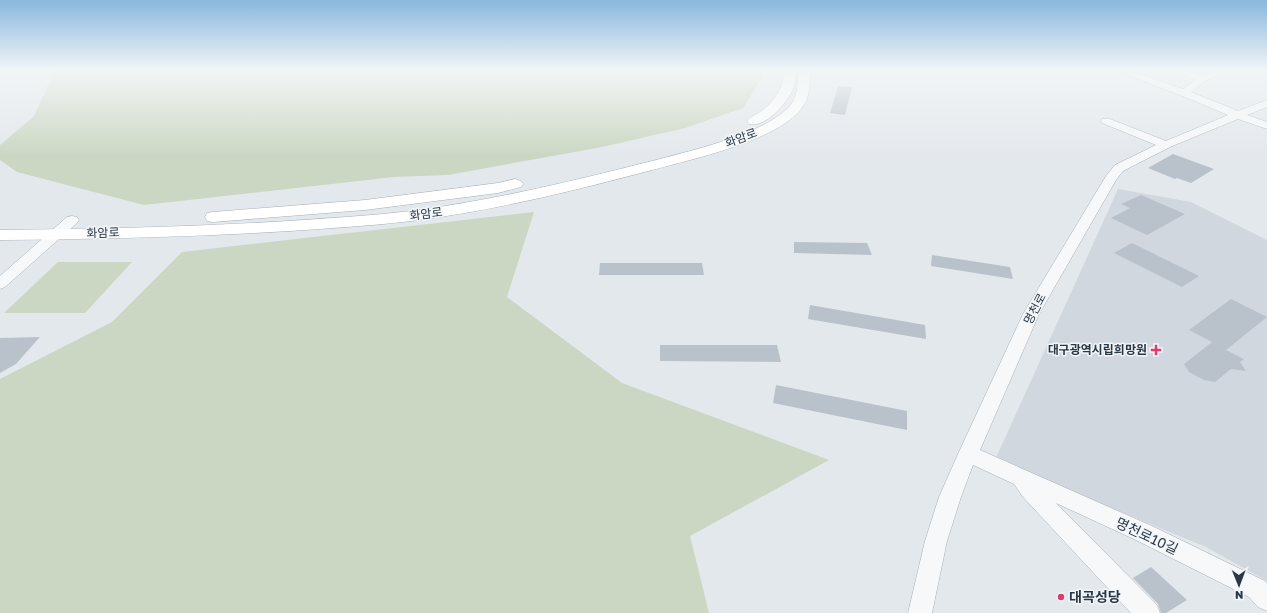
<svg xmlns="http://www.w3.org/2000/svg" width="1267" height="613" font-family="'Golos Text','Noto Sans KR',sans-serif">
	<rect width="100%" height="100%" fill="#e3e8ec"/>
	<path fill="#d0d7de" d="M 1118,189 L 1191,202 L 1267,240 L 1267,581 L 1206,547 L 995,460 Z"/>
	<path fill="#cbd7c3" d="M 55,70 L 761,70 L 763,76 L 743,108 L 685,128 L 602,147 L 448,175 L 394,177 L 144,205 L 17,172 L 0,160 L 0,145 L 34,116 Z
		M 534,212 L 507,297 L 622,383 L 829,460 L 690,536 L 709,613 L 0,613 L 0,379 L 112,322 L 182,252 Z
		M 58,262 L 132,262 L 85,313 L 4,313 Z"/>
	<path fill="#b9c2cb" d="M 838,86 L 852,87 L 845,115 L 830,113 Z
		M 1173,154 L 1214,169 L 1191,183 L 1177,178 L 1175,179 L 1148,168 Z
		M 1141,195 L 1185,214 L 1147,235 L 1111,218 L 1130,208 L 1121,204 Z
		M 794,242 L 867,243 L 872,255 L 794,253 Z
		M 1132,243 L 1199,276 L 1182,287 L 1114,253 Z
		M 932,255 L 1010,267 L 1013,279 L 931,266 Z
		M 600,263 L 702,263 L 704,275 L 599,275 Z
		M 1231,299 L 1267,317 L 1226,350 L 1244,359 L 1240,362 L 1246,371 L 1231,369 L 1215,382 L 1204,380 L 1189,372 L 1184,364 L 1212,342 L 1189,330 Z
		M 810,305 L 925,325 L 926,339 L 808,319 Z
		M 40,337 L 16,364 L 0,373 L 0,338 Z
		M 660,345 L 777,345 L 781,362 L 660,361 Z
		M 776,385 L 907,411 L 907,430 L 773,403 Z
		M 1151,567 L 1187,600 L 1166,613 L 1161,613 L 1158,604 L 1133,578 Z"/>
	<g fill="none" stroke-linecap="round" stroke-linejoin="round">
		<g stroke="#a7b0b7" stroke-width="1">
			<path id="minor" d="M 985,70 L 1001,70 L 987,76 L 981,76 L 979,74 Z
				M 1114,70 L 1129,70 L 1183,89 L 1195,80 L 1173,70 L 1187,70 L 1202,76 L 1215,70 L 1229,70 L 1205,81 L 1191,92 L 1238,111 L 1267,100 L 1267,107 L 1247,115 L 1267,122 L 1267,129 L 1238,119 L 1170,147 L 1123,171 L 1116,180 L 1039,314 L 980,450 L 1154,527 L 1265,581 L 1267,583 L 1267,611 L 1258,607 L 1249,597 L 1138,541 L 1056,503 L 1157,605 L 1160,613 L 1131,613 L 1023,497 L 1014,484 L 973,465 L 961,497 L 947,541 L 932,613 L 908,613 L 925,541 L 939,497 L 958,454 L 1023,314 L 1106,176 L 1115,165 L 1156,145 L 1102,123 L 1101,121 L 1102,119 L 1110,119 L 1166,141 L 1228,115 L 1180,95 Z
				M 72,216 L 77,217 L 79,220 L 77,223 L 5,287 L 0,289 L 0,276 L 67,217 Z"/>
		</g>
		<g stroke="#a1aeb9" stroke-width="1">
			<path id="major" d="M 784,70 L 796,70 C 796,77 795,83 793,89 C 787,103 766,128 749,124 L 747,121 C 750,117 755,115 760,112 C 775,101 783,89 784,70 Z
				M 798,70 L 810,70 C 810,84 810,97 802,108 C 777,141 692,159 652,170 C 573,191 492,211 411,221 C 371,226 330,228 290,231 C 193,237 97,239 0,240 L 0,230 C 96,229 192,227 288,221 C 329,218 370,216 411,211 C 495,200 578,180 660,159 C 693,150 772,132 792,103 C 798,94 798,81 798,70 Z
				M 515,179 L 521,181 L 523,184 L 521,187 L 498,193 L 365,210 L 213,222 L 207,221 L 205,217 L 207,213 L 213,212 L 365,200 L 498,183 Z"/>
		</g>
		<use href="#minor" fill="#f6f8fa" fill-rule="evenodd"/>
		<use href="#major" fill="#fff" fill-rule="evenodd"/>
	</g>
	<linearGradient id="sky" x2="0" y2="1"><stop stop-color="#89b7de"/><stop offset="0.45" stop-color="#f2f5f6"/><stop offset="1" stop-color="#f2f5f6" stop-opacity="0"/></linearGradient>
	<rect width="1267" height="156" fill="url(#sky)"/>
	<g fill="#dc3d6c" stroke="#f3f6f9" stroke-width="1.5">
		<path d="M1154 344h4v4h4v4h-4v4h-4v-4h-4v-4h4z"/>
		<circle cx="1061" cy="597" r="4"/>
	</g>
	<g text-anchor="middle" stroke-width="3" stroke-linejoin="round" paint-order="stroke">
		<g font-size="12" fill="#283846" stroke="#f3f6f9">
			<text transform="translate(741 138) rotate(-20)" y="4">화암로</text>
			<text transform="translate(426 214) rotate(-7)" y="4">화암로</text>
			<text transform="translate(103 233) rotate(-2)" y="4">화암로</text>
			<text transform="translate(1035 309) rotate(-62)" y="4">명천로</text>
		</g>
		<g font-size="12" font-weight="bold" fill="#283846" stroke="#f3f6f9" text-anchor="end">
			<text x="1147" y="354">대구광역시립희망원</text>
		</g>
		<g font-size="14" fill="#283846" stroke="#f3f6f9">
			<text transform="translate(1147 536) rotate(25)" y="5">명천로10길</text>
		</g>
		<g font-size="14" font-weight="bold" fill="#283846" stroke="#f3f6f9" text-anchor="start">
			<text x="1069" y="602">대곡성당</text>
		</g>
	</g>
	<g transform="translate(1239 585) rotate(179)" stroke="#f3f6f9" stroke-width="3" paint-order="stroke">
	<path d="M0-3L7 15L0 10L-7 15Z" fill="#283846"/>
	<text y="-6" font-size="11" font-weight="bold" text-anchor="middle" fill="#283846">N</text>
	</g>
</svg>
